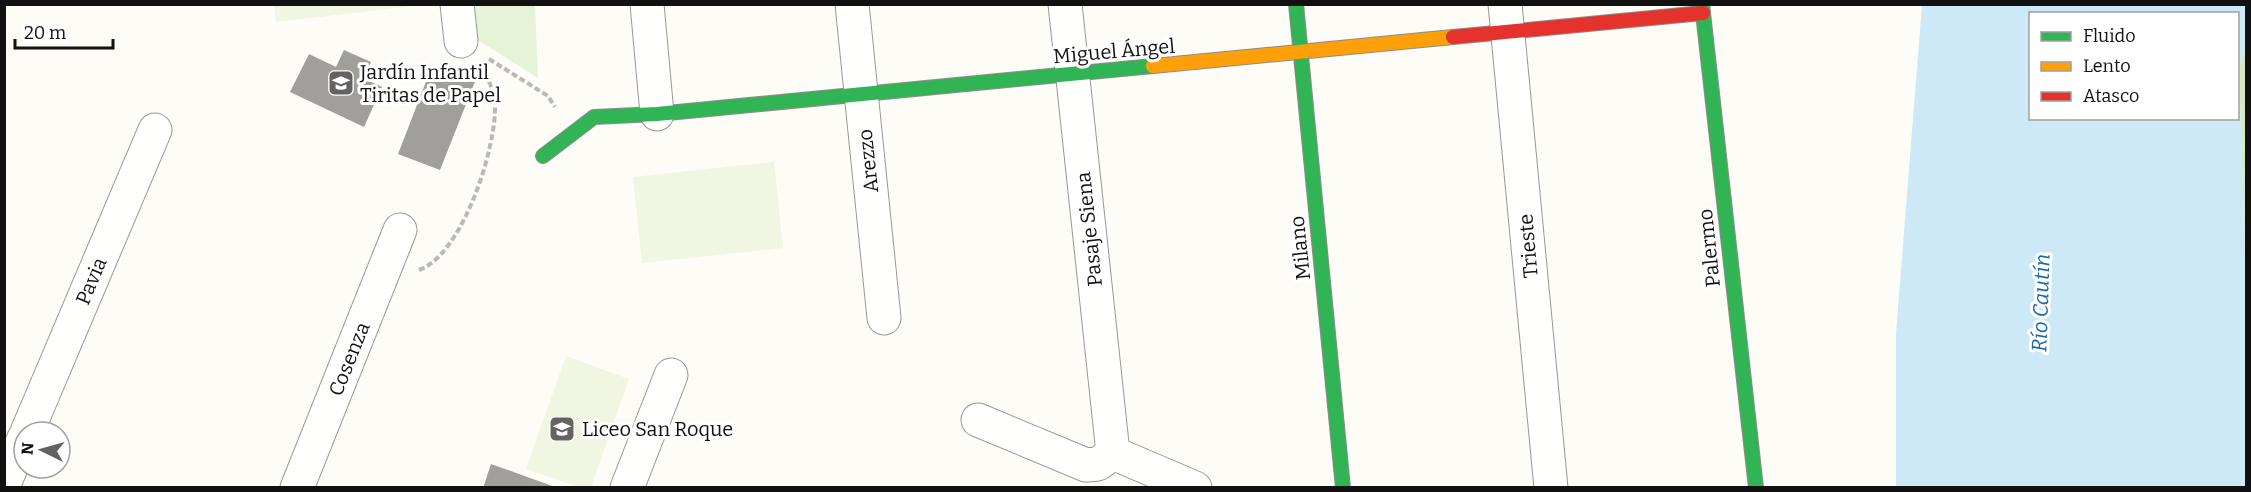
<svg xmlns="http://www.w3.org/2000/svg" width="2251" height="492" font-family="Bitter,serif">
	<rect width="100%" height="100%" fill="#fdfcf7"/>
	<path fill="#e7f3d7" d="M 466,5 L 535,5 L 538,78 L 470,35 Z"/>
	<path fill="#d8eac5" d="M 2246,43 L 2246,290 L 2239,69 Z"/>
	<path fill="#f0f6e1" d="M 422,5 L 276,22 L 274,5 L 274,4 Z
		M 774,162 L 783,248 L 642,263 L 633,177 Z
		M 566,356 L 629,379 L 591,487 L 579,487 L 526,469 Z"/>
	<path fill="#cde8f7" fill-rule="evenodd" d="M 1922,5 L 2246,5 L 2246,43 L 2239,69 L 2246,290 L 2246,487 L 1896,487 L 1896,334 ZM 2030,14 L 2238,14 L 2238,118 L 2030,118 Z"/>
	<path fill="#a19f9c" d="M 344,50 L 371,62 L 363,78 L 382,87 L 364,127 L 290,92 L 309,54 L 336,67 Z
		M 457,66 L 478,74 L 440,170 L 398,154 L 429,74 L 450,82 Z
		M 491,464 L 555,487 L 555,488 L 483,488 Z"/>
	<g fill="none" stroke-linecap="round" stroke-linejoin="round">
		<g stroke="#979795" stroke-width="35">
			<path id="street" d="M 457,4 L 461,41
				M 647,4 L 657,114
				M 852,4 L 884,318
				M 1065,4 L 1113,453
				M 1505,4 L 1551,488
				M 978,420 L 1086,465 L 1098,464 L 1113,453 L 1195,488
				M 27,432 L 155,130
				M 4,484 L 24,438
				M 297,488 L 400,230
				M 627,488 L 671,375"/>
		</g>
		<g stroke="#8e8d8b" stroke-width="16">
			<path id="fast" d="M 1296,4 L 1343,488
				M 1702,4 L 1756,488
				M 543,156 L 594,117 L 657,114 L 1153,66"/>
		</g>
		<g stroke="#8e8d8b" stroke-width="16">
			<path id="slow" d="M 1153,66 L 1453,37"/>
		</g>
		<g stroke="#8e8d8b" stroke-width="16">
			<path id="jam" d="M 1453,37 L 1703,13"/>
		</g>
		<path stroke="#b9b9b8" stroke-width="4" stroke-dasharray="6 3" stroke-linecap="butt" d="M 489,59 L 548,96 L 555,107
			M 419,270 C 463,254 497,147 495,103 C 494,90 487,76 480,65"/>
		<use href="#street" stroke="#fffffe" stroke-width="33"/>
		<use href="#fast" stroke="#30b455" stroke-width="14"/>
		<use href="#slow" stroke="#ff9f0a" stroke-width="14"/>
		<use href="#jam" stroke="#e5322d" stroke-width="14"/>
	</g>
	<defs>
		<g id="school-square" transform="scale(1.35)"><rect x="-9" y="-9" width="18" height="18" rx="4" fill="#646362" stroke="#fff"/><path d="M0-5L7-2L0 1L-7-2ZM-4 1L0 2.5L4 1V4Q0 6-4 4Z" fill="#fff"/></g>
	</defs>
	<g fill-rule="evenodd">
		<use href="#school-square" x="341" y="83"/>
		<use href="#school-square" x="562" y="429"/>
	</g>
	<g text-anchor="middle" stroke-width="6" stroke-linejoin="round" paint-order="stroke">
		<g font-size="20" fill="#111" stroke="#fff">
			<text transform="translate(1114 51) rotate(-5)" y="7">Miguel Ángel</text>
			<text transform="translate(868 161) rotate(-96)" y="7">Arezzo</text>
			<text transform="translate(1089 229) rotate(-96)" y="7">Pasaje Siena</text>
			<text transform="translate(1528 246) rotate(-95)" y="7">Trieste</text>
			<text transform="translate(1300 248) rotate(-96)" y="7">Milano</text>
			<text transform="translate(1709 248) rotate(-96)" y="7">Palermo</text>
			<text transform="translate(91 281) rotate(-67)" y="7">Pavia</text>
			<text transform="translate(349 359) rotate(-68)" y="7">Cosenza</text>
		</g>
		<g font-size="20" fill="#111" stroke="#fff" text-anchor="start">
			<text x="360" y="79">Jardín Infantil<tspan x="360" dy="23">Tiritas de Papel</tspan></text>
			<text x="582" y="436">Liceo San Roque</text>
		</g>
		<g font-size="21" font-style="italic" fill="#1768a6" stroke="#fff">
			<text transform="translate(2041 303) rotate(-88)" y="7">Río Cautín</text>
		</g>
	</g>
	<rect width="2251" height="492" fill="none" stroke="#111111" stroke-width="12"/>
	<rect x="2029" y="12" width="210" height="108" fill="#ffffff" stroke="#a0a0a0" stroke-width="1.5"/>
	<rect x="2041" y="32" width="30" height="9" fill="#30b455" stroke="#a0a0a0" stroke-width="1.5"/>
	<text x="2083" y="42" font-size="18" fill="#111111">Fluido</text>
	<rect x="2041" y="62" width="30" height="9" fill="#ff9f0a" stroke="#a0a0a0" stroke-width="1.5"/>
	<text x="2083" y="72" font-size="18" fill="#111111">Lento</text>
	<rect x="2041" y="92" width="30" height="9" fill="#e5322d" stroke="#a0a0a0" stroke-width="1.5"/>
	<text x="2083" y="102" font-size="18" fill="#111111">Atasco</text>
	<g transform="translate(42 450) rotate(275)"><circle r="28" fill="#ffffff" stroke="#a0a0a0" stroke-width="1.5"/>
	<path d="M0-4.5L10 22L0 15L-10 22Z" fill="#646362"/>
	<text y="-9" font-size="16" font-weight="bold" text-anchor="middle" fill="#111111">N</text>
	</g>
	<path d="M15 39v9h98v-9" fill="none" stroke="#111111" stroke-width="3"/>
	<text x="24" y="39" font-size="18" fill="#111111" stroke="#ffffff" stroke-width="4.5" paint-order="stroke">20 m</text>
</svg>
